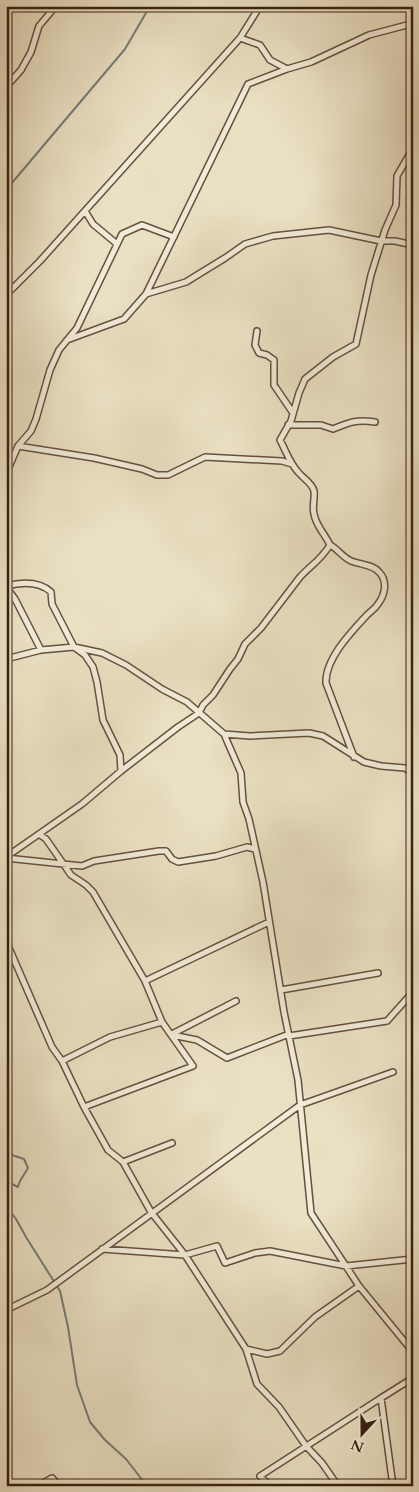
<svg xmlns="http://www.w3.org/2000/svg" width="419" height="1492" font-family="Cardo,serif">
	<rect width="100%" height="100%" fill="#eae0c3"/>
	<filter id="stains"><feTurbulence type="fractalNoise" baseFrequency=".004" numOctaves="4"/><feColorMatrix values="0 0 0 0 .2 0 0 0 0 .09 0 0 0 0 .02 0 0 0 .5 -.17"/></filter>
	<radialGradient id="worn" r=".72"><stop offset=".6" stop-color="#630" stop-opacity="0"/><stop offset="1" stop-color="#630" stop-opacity=".3"/></radialGradient>
	<g fill="none" stroke-linecap="round" stroke-linejoin="round">
		<path stroke="#757d79" stroke-width="2" d="M 6,190 L 125,49 L 150,6
			M 6,1150 L 9,1154 L 24,1159 L 28,1168 L 20,1181 L 18,1187 L 6,1181
			M 6,1206 L 16,1219 L 26,1237 L 60,1291 L 68,1327 L 77,1385 L 90,1422 L 105,1440 L 126,1459 L 147,1486"/>
		<g stroke="#65513e" stroke-width="8">
			<path id="street" d="M 240,38 L 260,45 L 270,60 L 287,69 L 311,62 L 369,35 L 407,25 L 413,26
				M 6,87 L 21,70 L 31,52 L 39,26 L 56,6
				M 85,211 L 93,224 L 117,244
				M 146,294 L 186,282 L 225,258 L 245,244 L 273,236 L 329,230 L 381,241 L 395,241 L 413,245
				M 6,295 L 40,261 L 240,38 L 260,6
				M 257,331 L 255,345 L 259,353 L 267,355 L 274,360 L 274,385 L 293,413
				M 67,340 L 124,319 L 146,294 L 248,84 L 287,69
				M 288,425 L 321,425 L 333,429 C 350,422 357,419 375,422
				M 18,446 L 94,458 L 142,469 L 157,475 L 168,475 L 205,457 L 282,461 L 292,464
				M 6,474 L 18,446 L 31,431 L 36,419 L 50,370 L 59,350 L 77,328 L 122,234 L 142,225 L 174,237
				M 330,545 C 338,549 342,557 351,561 C 361,565 372,564 379,572 C 388,581 385,595 378,604 C 375,609 371,611 367,615 C 351,632 325,659 326,683 L 354,757
				M 6,586 C 22,582 39,581 51,592 L 52,604 L 74,647 L 85,655 L 93,667 L 97,682 L 103,720 L 120,755 L 121,771
				M 6,587 L 15,599 L 41,650
				M 6,659 L 41,650 L 74,647 L 102,653 L 126,665 L 162,689 L 187,702 L 224,734 L 241,773 L 243,802 L 249,819 L 263,882 L 284,1012 L 298,1080 L 311,1213 L 359,1286 L 413,1352
				M 224,734 L 250,736 L 309,733 L 323,736 L 364,762 L 381,766 L 405,768 L 413,773
				M 40,835 L 46,839 L 71,875 L 86,885 L 93,892 L 145,981 L 162,1022 L 193,1066 L 84,1107
				M 6,857 L 82,804 L 121,771 L 178,727 L 199,713 L 203,705 L 213,695 L 230,669 L 238,659 L 245,644 L 261,628 L 300,577 C 312,564 320,561 330,545 C 325,534 316,526 314,514 C 312,507 315,498 314,491 C 312,483 304,479 299,473 C 290,464 286,451 280,440 L 291,421 L 299,393 L 305,379 L 333,357 L 356,344 L 371,275 L 385,230 L 396,205 L 397,176 L 413,148
				M 6,858 L 82,866 L 94,861 L 159,851 L 166,851 L 172,859 L 178,862 L 216,856 L 247,847 L 255,849
				M 6,941 L 52,1047 L 62,1061 L 84,1107 L 108,1150 L 123,1162 L 151,1212 L 185,1255 L 246,1349 L 257,1384 L 279,1407 L 306,1446 L 322,1463 L 338,1486
				M 145,981 L 269,922
				M 281,990 L 378,973
				M 172,1034 L 236,1001
				M 172,1035 L 197,1040 L 227,1058 L 289,1034
				M 289,1036 L 387,1021 L 413,992
				M 62,1061 L 110,1037 L 162,1022
				M 123,1162 L 172,1143
				M 102,1249 L 185,1255 L 217,1246 L 225,1263 L 255,1253 L 270,1251 L 346,1266 L 413,1259
				M 6,1310 L 47,1290 L 300,1105 L 393,1072
				M 246,1349 L 267,1354 L 280,1351 L 315,1317 L 359,1286
				M 6,1483 L 30,1486
				M 38,1486 L 52,1478 L 59,1486
				M 270,1486 L 260,1476 L 381,1398
				M 393,1486 L 381,1398 L 413,1378"/>
		</g>
		<use href="#street" stroke="#f1ebd8" stroke-width="5"/>
	</g>
	<rect width="419" height="1492" fill="none" stroke="#eae0c3" stroke-width="25"/>
	<rect x="8" y="8" width="404" height="1477" fill="none" stroke="#392112" stroke-width="2.5"/>
	<rect x="12" y="12" width="394" height="1467" fill="none" stroke="#392112"/>
	<g transform="translate(362 1434) rotate(201)" stroke="#f1ebd8" stroke-width="4" paint-order="stroke">
	<path d="M0-4L9 19L0 12L-9 19Z" fill="#392112"/>
	<text y="-8" font-size="14" font-weight="bold" text-anchor="middle" fill="#392112">N</text>
	</g>
	<rect width="100%" height="100%" filter="url(#stains)"/>
	<rect width="100%" height="100%" fill="url(#worn)"/>
</svg>
